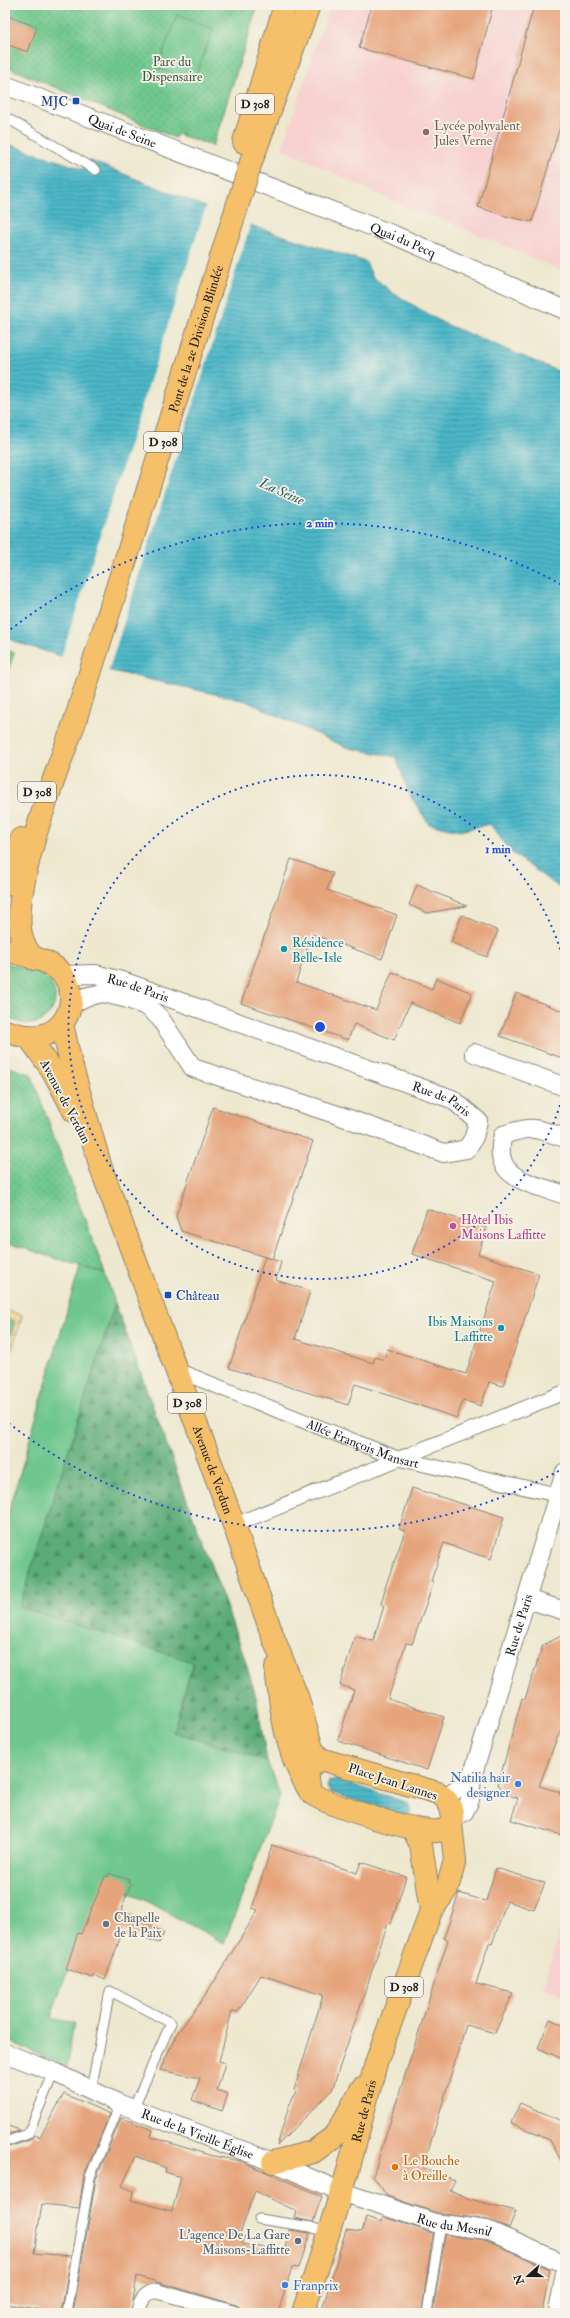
<svg xmlns="http://www.w3.org/2000/svg" width="570" height="2318" font-family="'IM FELL Double Pica',serif">
	<defs>
		<pattern id="grass-dots" width="8" height="8" patternUnits="userSpaceOnUse"><rect width="8" height="8" fill="#70c78d"/><path d="M2 2h.1M6 6h.1" fill="none" stroke="#60aa79" stroke-width="1.8" stroke-linecap="round"/></pattern>
		<pattern id="forest-firs" width="22" height="20" patternUnits="userSpaceOnUse"><rect width="22" height="20" fill="#5cac78"/><path d="M5 1l3.5 6h-7zM16 11l3.5 6h-7z" fill="#4b8b62"/></pattern>
		<pattern id="sand-dots" width="8" height="8" patternUnits="userSpaceOnUse"><rect width="8" height="8" fill="#eeda9e"/><path d="M2 2h.1M6 6h.1" fill="none" stroke="#ccba88" stroke-width="1.8" stroke-linecap="round"/></pattern>
		<pattern id="water-rules" width="6" height="5" patternUnits="userSpaceOnUse"><rect width="6" height="5" fill="#4db8c9"/><path d="M0 2.5h6" fill="none" stroke="#3f95a2"/></pattern>
	</defs>
	<rect width="100%" height="100%" fill="#f7f3e8"/>
	<filter id="ink" filterUnits="userSpaceOnUse"><feTurbulence type="fractalNoise" baseFrequency=".025" numOctaves="2"/><feDisplacementMap in="SourceGraphic" scale="8" xChannelSelector="R" yChannelSelector="G"/><feConvolveMatrix kernelMatrix="1 2 1 2 8 2 1 2 1" color-interpolation-filters="sRGB"/></filter>
	<filter id="wash" filterUnits="userSpaceOnUse"><feTurbulence type="fractalNoise" baseFrequency=".012" numOctaves="4" result="noise"/><feDisplacementMap in="SourceGraphic" scale="16" xChannelSelector="R" yChannelSelector="G"/><feGaussianBlur stdDeviation="0.9" result="paint"/><feColorMatrix in="noise" values="0 0 0 0 0 0 0 0 0 0 0 0 0 0 0 0 0 1.4 0 .05"/><feComposite in="paint" operator="in"/></filter>
	<g filter="url(#wash)">
		<rect width="100%" height="100%" fill="#eee8cf"/>
		<path fill="#f7d0cf" d="M 330,5 L 565,5 L 565,272 L 451,223 L 413,210 L 282,149 Z
			M 565,1911 L 565,1996 L 543,1987 Z"/>
		<path fill="url(#grass-dots)" stroke="#467254" d="M 5,5 L 258,5 L 213,146 L 177,134 L 175,138 L 5,66 Z
			M 5,963 C 18,967 38,969 48,979 C 63,995 53,1021 32,1024 C 23,1025 13,1020 5,1017 Z
			M 5,1066 L 31,1074 L 105,1274 L 5,1242 Z
			M 5,1318 L 15,1321 L 5,1355 Z"/>
		<path fill="url(#forest-firs)" stroke="#3c644a" d="M 115,1303 L 243,1653 L 256,1697 L 267,1761 L 173,1732 L 193,1663 L 19,1607 Z"/>
		<path fill="url(#sand-dots)" stroke="#857b5d" d="M 5,1310 L 22,1315 L 5,1373 L 5,1355 L 15,1321 L 5,1318 Z"/>
		<path fill="#70c78d" stroke="#467254" d="M 177,15 L 213,29 L 194,81 L 157,68 Z
			M 5,649 L 14,653 L 5,681 Z
			M 80,1266 L 105,1274 L 115,1303 L 19,1607 L 193,1662 L 173,1732 L 267,1761 L 280,1796 L 224,1943 L 142,1899 L 107,1885 C 85,1928 65,1971 51,2018 L 74,2023 L 66,2067 L 5,2039 L 5,1525 Z"/>
		<path fill="url(#water-rules)" stroke="#346a72" d="M 5,143 L 83,169 L 89,160 L 250,225 L 366,262 L 372,276 L 393,293 L 443,323 L 565,374 L 565,892 L 511,852 L 490,824 L 459,831 L 429,824 L 409,794 L 396,757 L 345,747 L 246,701 L 107,670 L 18,643 L 5,636 Z
			M 336,1779 L 408,1803 L 411,1812 L 404,1817 L 330,1792 L 327,1787 L 329,1781 Z"/>
		<path fill="#eee8cf" d="M 206,206 L 251,223 L 108,672 L 61,658 Z"/>
		<g id="blocks">
			<path fill="#e6a47d" fill-rule="evenodd" d="M 372,5 L 493,5 L 474,79 L 359,48 Z
				M 534,5 L 565,5 L 565,109 L 532,222 L 505,216 L 478,207 Z
				M 5,15 L 37,27 L 28,52 L 5,44 Z
				M 291,859 L 333,873 L 327,890 L 397,915 L 382,959 L 312,934 L 296,982 L 376,1010 L 392,972 L 432,989 L 436,978 L 472,993 L 460,1023 L 410,1003 L 394,1040 L 354,1024 L 348,1040 L 241,1003 Z
				M 417,885 L 467,906 L 427,913 L 409,905 Z
				M 462,915 L 498,931 L 487,957 L 451,942 Z
				M 516,993 L 565,1012 L 565,1059 L 500,1036 Z
				M 213,1107 L 313,1141 L 272,1259 L 181,1231 L 176,1216 Z
				M 427,1209 L 487,1228 L 478,1254 L 539,1274 L 503,1386 L 489,1382 L 481,1406 L 463,1400 L 457,1418 L 355,1384 L 348,1405 L 229,1368 L 265,1257 L 281,1262 L 276,1280 L 310,1291 L 295,1339 L 373,1363 L 375,1357 L 384,1360 L 387,1349 L 466,1374 L 496,1281 L 412,1254 Z
				M 412,1488 L 504,1517 L 491,1559 L 444,1543 L 431,1581 L 434,1581 L 412,1644 L 406,1643 L 388,1699 L 444,1717 L 427,1770 L 338,1741 L 354,1690 L 340,1685 L 355,1636 L 373,1641 L 384,1606 L 381,1604 L 386,1585 L 405,1531 L 399,1529 Z
				M 565,1634 L 565,1734 L 560,1733 L 557,1738 L 539,1786 L 560,1792 L 559,1794 L 565,1796 L 565,1836 L 511,1820 L 518,1798 L 500,1792 L 501,1787 L 498,1785 L 522,1698 L 525,1699 L 543,1645 Z
				M 272,1845 L 357,1873 L 361,1862 L 406,1877 L 391,1924 L 388,1923 L 332,2090 L 277,2146 L 291,2099 L 296,2092 L 294,2090 L 323,1995 L 261,1975 L 238,2012 L 232,2011 L 219,2061 L 225,2063 L 217,2090 L 228,2094 L 222,2111 L 192,2100 L 200,2078 L 160,2070 L 176,2035 L 205,1996 L 258,1910 L 252,1908 Z
				M 496,1868 L 545,1883 L 534,1910 L 507,1901 L 492,1944 L 489,1943 L 476,1984 L 513,1993 L 495,2033 L 466,2025 L 423,2168 L 455,2180 L 450,2190 L 470,2199 L 516,2211 L 509,2228 L 488,2220 L 437,2213 L 387,2196 L 373,2176 L 448,1940 L 444,1938 L 459,1893 L 486,1901 Z
				M 109,1873 L 129,1880 L 128,1883 L 131,1884 L 121,1909 L 164,1933 L 159,1943 L 123,1930 L 105,1980 L 94,1975 L 93,1978 L 66,1969 L 78,1933 L 81,1934 L 105,1876 L 108,1877 Z
				M 550,2019 L 565,2026 L 565,2060 L 538,2048 Z
				M 64,2094 L 110,2114 L 84,2175 L 79,2208 L 42,2204 L 34,2253 L 71,2256 L 61,2313 L 37,2313 L 38,2309 L 5,2304 L 5,2148 L 30,2140 L 34,2135 L 40,2137 Z
				M 520,2103 L 565,2122 L 565,2168 L 550,2140 L 511,2123 Z
				M 121,2118 L 153,2130 L 151,2137 L 209,2155 L 240,2161 L 322,2196 L 313,2222 L 294,2218 L 296,2211 L 255,2191 L 240,2234 L 245,2237 L 242,2244 L 284,2251 L 290,2230 L 310,2233 L 299,2268 L 292,2267 L 278,2313 L 242,2313 L 242,2309 L 236,2305 L 137,2276 L 131,2313 L 73,2313 L 96,2179 ZM 136,2156 L 166,2168 L 165,2172 L 181,2177 L 172,2211 L 131,2200 L 134,2191 L 122,2186 Z
				M 5,2125 L 20,2130 L 5,2136 Z
				M 366,2217 L 382,2222 L 383,2217 L 433,2233 L 422,2309 L 419,2313 L 321,2313 L 346,2230 L 362,2232 Z
				M 445,2235 L 484,2240 L 550,2269 L 542,2313 L 451,2313 L 433,2311 Z"/>
		</g>
	</g>
	<g filter="url(#ink)">
		<use href="#blocks" fill-opacity="0" stroke="#858276" stroke-width="1"/>
		<g fill="none" stroke-linecap="round" stroke-linejoin="round">
			<g stroke="#858276" stroke-width="11">
				<path id="service" d="M 5,117 L 96,170
					M 91,2090 L 110,1991 L 171,2023 L 133,2109
					M 5,2142 L 28,2134 L 54,2072
					M 259,2219 L 311,2227 L 329,2234
					M 67,2313 L 90,2177 L 120,2104
					M 427,2313 L 441,2224"/>
			</g>
			<g stroke="#858276" stroke-width="16">
				<g id="pedestrian">
					<path id="s1" d="M 174,1369 L 396,1458 L 558,1495"/>
					<path d="M 234,1525 L 565,1392"/>
					<path d="M 139,2313 C 139,2301 145,2293 156,2291 L 234,2313"/>
				</g>
			</g>
			<g stroke="#858276" stroke-width="20">
				<g id="minor">
					<path id="s2" d="M 5,85 L 394,235 L 565,310"/>
					<path id="s3" d="M 63,975 L 95,974 L 125,982 L 452,1099 L 478,1121 L 474,1137 L 467,1149 L 444,1153 L 338,1115 L 193,1068 L 160,1018 L 148,1007 L 128,999 L 103,993 L 85,997 L 71,1005"/>
					<path d="M 474,1053 L 565,1087"/>
					<path d="M 565,1138 C 535,1128 534,1125 503,1135 C 490,1180 532,1183 565,1195"/>
					<path d="M 527,1599 L 565,1611"/>
					<path d="M 445,1798 L 472,1777"/>
					<path id="s4" d="M 453,1818 L 464,1812 L 470,1800 L 472,1777 L 565,1472"/>
					<path id="s5" d="M 5,2053 L 54,2072 L 120,2104 L 273,2162 L 342,2192 L 435,2223 L 487,2230 L 565,2264"/>
					<path d="M 558,2313 L 565,2272"/>
				</g>
			</g>
			<g stroke="#858276" stroke-width="24">
				<g id="primary">
					<path d="M 244,142 L 285,5"/>
					<path d="M 252,159 L 309,5"/>
					<path d="M 5,885 L 21,839"/>
					<path d="M 5,950 C 21,955 44,958 57,969 C 81,988 73,1026 44,1035 C 32,1039 17,1035 5,1031"/>
					<path d="M 34,959 C 30,954 25,948 23,942 C 6,897 57,771 74,724"/>
					<path id="s6" d="M 62,1024 L 71,1064 L 101,1168 L 234,1525 L 273,1637 L 298,1699 L 312,1749 L 320,1759"/>
					<path d="M 28,1036 L 53,1071 L 74,1111"/>
					<path d="M 276,1668 C 281,1709 286,1753 308,1788"/>
					<path d="M 320,1759 L 438,1793 C 446,1798 450,1803 452,1812 C 454,1822 448,1829 438,1831 C 421,1834 321,1804 310,1792 L 307,1773 L 312,1765 Z"/>
					<path d="M 413,1829 L 421,1845 L 431,1911"/>
					<path d="M 273,2162 L 313,2152 L 336,2135 L 362,2088"/>
					<path id="s7" d="M 303,2313 L 348,2171 L 376,2063 L 431,1911 L 447,1889 L 455,1860 L 451,1824"/>
				</g>
			</g>
			<use href="#service" stroke="#fff" stroke-width="9"/>
			<use href="#pedestrian" stroke="#fff" stroke-width="14"/>
			<use href="#minor" stroke="#fff" stroke-width="18"/>
			<use href="#primary" stroke="#f6c06b" stroke-width="22"/>
			<g stroke="#858276" stroke-width="24" stroke-linecap="butt">
				<g id="primary-bridge">
					<path id="s8" d="M 74,724 L 252,159"/>
				</g>
			</g>
			<use href="#primary-bridge" stroke="#f6c06b" stroke-width="22"/>
		</g>
	</g>
	<g fill="none" stroke="#1d4ed8" stroke-width="2" stroke-dasharray="2 4">
		<path d="M565 1088A252 252 0 1 1 565 966"/>
		<path d="M564 1468A504 504 0 0 1 6 1421M6 633A504 504 0 0 1 564 586"/>
	</g>
	<g fill="#1a4fb4" stroke="#f7f3e8" stroke-width="1.5">
		<rect x="72" y="97" width="8" height="8" rx="2"/>
		<rect x="164" y="1291" width="8" height="8" rx="2"/>
	</g>
	<circle fill="#8d6e63" stroke="#f7f3e8" stroke-width="1.5" cx="426" cy="132" r="4"/>
	<g fill="#0f9aa8" stroke="#f7f3e8" stroke-width="1.5">
		<circle cx="284" cy="949" r="4"/>
		<circle cx="501" cy="1328" r="4"/>
	</g>
	<circle fill="#d1479c" stroke="#f7f3e8" stroke-width="1.5" cx="453" cy="1226" r="4"/>
	<g fill="#3f7fe0" stroke="#f7f3e8" stroke-width="1.5">
		<circle cx="518" cy="1784" r="4"/>
		<circle cx="285" cy="2285" r="4"/>
	</g>
	<circle fill="#6b7280" stroke="#f7f3e8" stroke-width="1.5" cx="106" cy="1924" r="4"/>
	<circle fill="#e8710a" stroke="#f7f3e8" stroke-width="1.5" cx="395" cy="2167" r="4"/>
	<circle fill="#5c6f8a" stroke="#f7f3e8" stroke-width="1.5" cx="298" cy="2241" r="4"/>
	<g text-anchor="middle" stroke-width="3.5" stroke-linejoin="round" paint-order="stroke">
		<g fill="#f7f3e8" stroke="#5e5c59" stroke-width="1">
			<rect x="236" y="94" width="38" height="20" rx="3"/>
			<rect x="144" y="432" width="38" height="20" rx="3"/>
			<rect x="18" y="782" width="38" height="20" rx="3"/>
			<rect x="168" y="1393" width="38" height="20" rx="3"/>
			<rect x="385" y="1977" width="38" height="20" rx="3"/>
		</g>
		<g font-size="12" font-weight="bold" fill="#1c1c1c">
			<text x="255" y="108">D 308</text>
			<text x="163" y="446">D 308</text>
			<text x="37" y="796">D 308</text>
			<text x="187" y="1407">D 308</text>
			<text x="404" y="1991">D 308</text>
		</g>
		<g font-size="13" fill="#395844" stroke="#f7f3e8">
			<text x="172" y="66">Parc du<tspan x="172" dy="15">Dispensaire</tspan></text>
		</g>
		<g font-size="13" fill="#164399" stroke="#f7f3e8" text-anchor="end">
			<text x="68" y="106">MJC</text>
			<text x="176" y="1300" text-anchor="start">Château</text>
		</g>
		<g font-size="13" fill="#785e54" stroke="#f7f3e8" text-anchor="start">
			<text x="434" y="130">Lycée polyvalent<tspan x="434" dy="15">Jules Verne</tspan></text>
		</g>
		<g font-size="13" fill="#1c1c1c" stroke="#f7f3e8">
			<text dy="5" stroke="none"><textPath href="#s2" startOffset="126">Quai de Seine</textPath></text>
			<text dy="5" stroke="none"><textPath href="#s2" startOffset="427">Quai du Pecq</textPath></text>
			<text dy="5" stroke="none"><textPath href="#s8" startOffset="404">Pont de la 2e Division Blindée</textPath></text>
			<text dy="5" stroke="none"><textPath href="#s3" startOffset="77">Rue de Paris</textPath></text>
			<text dy="5" stroke="none"><textPath href="#s3" startOffset="401">Rue de Paris</textPath></text>
			<text transform="translate(66 1101) rotate(62)" y="5">Avenue de Verdun</text>
			<text dy="5" stroke="none"><textPath href="#s1" startOffset="203">Allée François Mansart</textPath></text>
			<text dy="5" stroke="none"><textPath href="#s6" startOffset="471">Avenue de Verdun</textPath></text>
			<text dy="5" stroke="none"><textPath href="#s4" startOffset="208">Rue de Paris</textPath></text>
			<text transform="translate(393 1781) rotate(18)" y="5">Place Jean Lannes</text>
			<text dy="5" stroke="none"><textPath href="#s7" startOffset="211">Rue de Paris</textPath></text>
			<text dy="5" stroke="none"><textPath href="#s5" startOffset="209">Rue de la Vieille Église</textPath></text>
			<text dy="5" stroke="none"><textPath href="#s5" startOffset="482">Rue du Mesnil</textPath></text>
		</g>
		<g font-size="13" fill="#0d838f" stroke="#f7f3e8" text-anchor="start">
			<text x="292" y="947">Résidence<tspan x="292" dy="15">Belle-Isle</tspan></text>
			<text x="493" y="1326" text-anchor="end">Ibis Maisons<tspan x="493" dy="15">Laffitte</tspan></text>
		</g>
		<g font-size="13" fill="#b23c85" stroke="#f7f3e8" text-anchor="start">
			<text x="461" y="1224">Hôtel Ibis<tspan x="461" dy="15">Maisons Laffitte</tspan></text>
		</g>
		<g font-size="13" fill="#366cbe" stroke="#f7f3e8" text-anchor="end">
			<text x="510" y="1782">Natilia hair<tspan x="510" dy="15">designer</tspan></text>
			<text x="293" y="2290" text-anchor="start">Franprix</text>
		</g>
		<g font-size="13" fill="#5b616d" stroke="#f7f3e8" text-anchor="start">
			<text x="114" y="1922">Chapelle<tspan x="114" dy="15">de la Paix</tspan></text>
		</g>
		<g font-size="13" fill="#c56008" stroke="#f7f3e8" text-anchor="start">
			<text x="403" y="2165">Le Bouche<tspan x="403" dy="15">à Oreille</tspan></text>
		</g>
		<g font-size="13" fill="#4e5e75" stroke="#f7f3e8" text-anchor="end">
			<text x="290" y="2239">L'agence De La Gare<tspan x="290" dy="15">Maisons-Laffitte</tspan></text>
		</g>
		<g font-size="14" font-style="italic" fill="#305a61" stroke="#f7f3e8">
			<text transform="translate(282 491) rotate(24)" y="5">La Seine</text>
		</g>
	</g>
	<circle cx="320" cy="1027" r="6" fill="#1d4ed8" stroke="#f7f3e8" stroke-width="2"/>
	<g font-size="12" text-anchor="middle" font-weight="bold" fill="#1d4ed8" stroke="#f7f3e8" stroke-width="3.5" stroke-linejoin="round" paint-order="stroke">
		<text x="320" y="527">2 min</text>
		<text x="498" y="853">1 min</text>
	</g>
	<rect width="570" height="2318" fill="none" stroke="#f7f3e8" stroke-width="20"/>
	<g transform="translate(528 2276) rotate(249)" stroke="#f7f3e8" stroke-width="3" paint-order="stroke">
	<path d="M0-3L7 15L0 10L-7 15Z" fill="#1c1c1c"/>
	<text y="-6" font-size="11" font-weight="bold" text-anchor="middle" fill="#1c1c1c">N</text>
	</g>
</svg>
